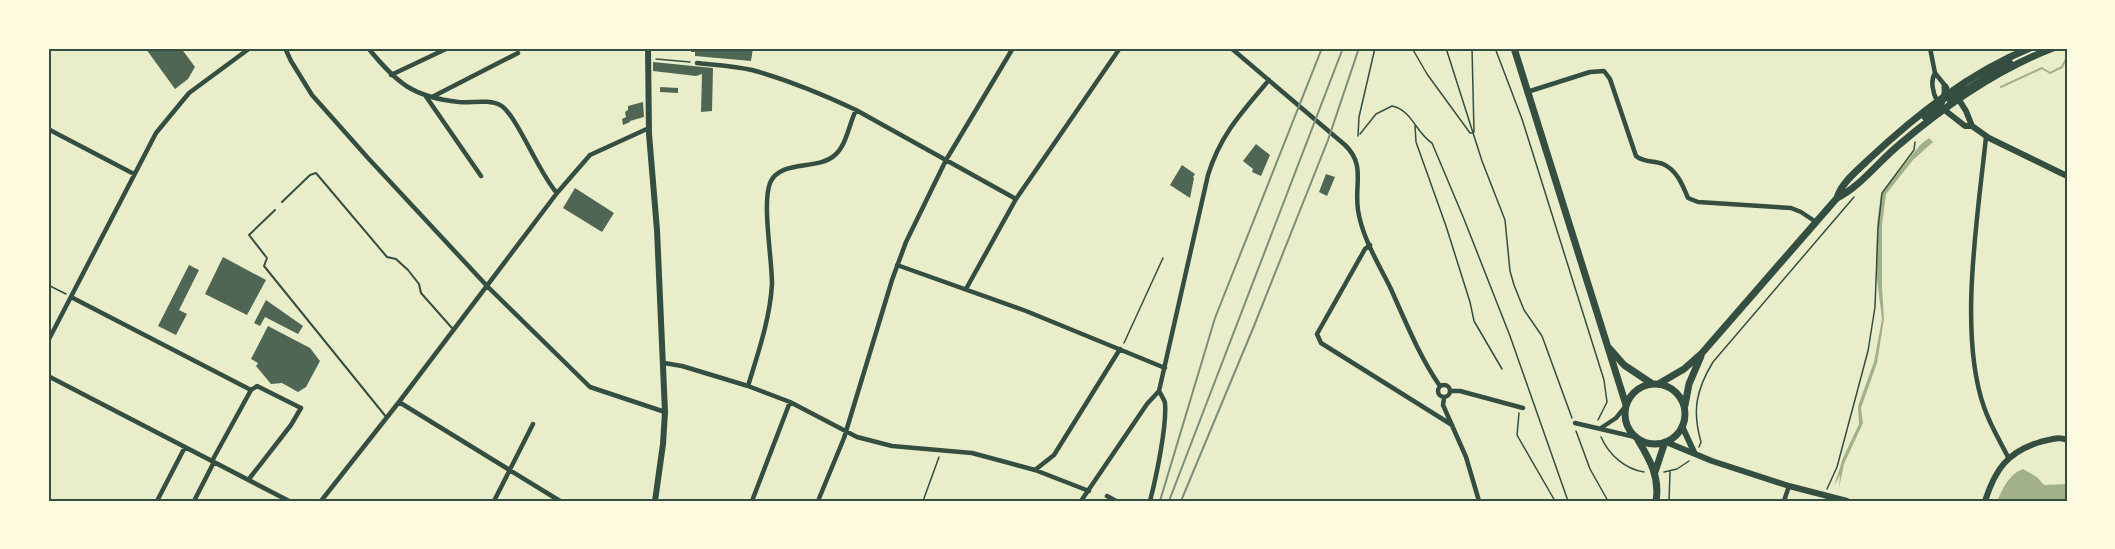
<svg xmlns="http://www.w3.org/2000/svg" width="2115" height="549" font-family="Lato,sans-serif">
	<rect width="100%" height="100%" fill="#e9edc9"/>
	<path fill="#a3b18a" d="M 1929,138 L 1933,142 L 1913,160 L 1886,194 L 1882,225 L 1882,287 L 1884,319 L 1877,363 L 1861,408 L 1863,423 L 1844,464 L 1839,488 L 1840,475 L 1834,486 L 1843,458 L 1859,424 L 1858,406 L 1874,362 L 1882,319 L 1876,272 L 1877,223 L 1881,194 L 1920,145 Z
		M 2023,469 L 2037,477 L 2044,485 L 2067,484 L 2067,501 L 1997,501 C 2003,488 2009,474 2023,469 Z"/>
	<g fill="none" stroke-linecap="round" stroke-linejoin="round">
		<path stroke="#a3b18a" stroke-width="2" d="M 2001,87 L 2042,68 L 2050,73 L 2062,67 L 2067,57"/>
	</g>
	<path fill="#4f6655" d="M 148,48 L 181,48 L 195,67 L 188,79 L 175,89 L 146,49 Z
		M 692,48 L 753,48 L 751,61 L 695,56 L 695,52 L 691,52 Z
		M 653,62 L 713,68 L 712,111 L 701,112 L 702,74 L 696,76 L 653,71 Z
		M 660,87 L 678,88 L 678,93 L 660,92 Z
		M 643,102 L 644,117 L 630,121 L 630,122 L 623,125 L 622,119 L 626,117 L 625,112 L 628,110 L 628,106 Z
		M 1256,144 L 1270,155 L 1261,176 L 1252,172 L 1253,169 L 1243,161 Z
		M 1182,165 L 1195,174 L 1193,177 L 1194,178 L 1190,198 L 1170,185 Z
		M 1326,174 L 1335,177 L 1327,196 L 1319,192 Z
		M 575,188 L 614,213 L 602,232 L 563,208 Z
		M 223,257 L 266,280 L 247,315 L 205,294 Z
		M 189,265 L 199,270 L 179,310 L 187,314 L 176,335 L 158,326 Z
		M 266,300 L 303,326 L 298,334 L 265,317 L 260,326 L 254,323 Z
		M 268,326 L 310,348 L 320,361 L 306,387 L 298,392 L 282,383 L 271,384 L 256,366 L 258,363 L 251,359 Z"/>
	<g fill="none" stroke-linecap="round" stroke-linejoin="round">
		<path stroke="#344e41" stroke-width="1.5" d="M 1412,48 L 1427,74 L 1470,133 L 1472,133
			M 1446,48 L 1482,161 L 1505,220 L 1510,271 L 1514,285 L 1524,310 L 1542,336 L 1572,418
			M 1472,48 L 1474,132
			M 1495,48 L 1522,119 L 1604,380 L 1607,402 L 1598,420
			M 656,59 L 690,62
			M 1415,126 L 1416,142 L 1446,226 L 1470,302 L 1474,321 L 1502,369
			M 1360,134 L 1376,114 L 1392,106 C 1412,110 1416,133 1432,143 L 1464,219 L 1510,336 L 1568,501
			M 1358,136 L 1359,117 L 1375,48
			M 48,285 L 66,294
			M 1124,343 L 1163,258
			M 1519,413 L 1517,435 L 1555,501
			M 1576,431 L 1590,469 L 1608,501
			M 1601,437 C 1609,455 1625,469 1644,472
			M 1699,447 L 1701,442 C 1692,411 1696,390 1713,362 L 1854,197
			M 1664,472 L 1677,469 L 1689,461
			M 1827,489 L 1837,467 L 1868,351 L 1875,307 L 1878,229 L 1882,193 L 1914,150 L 1915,142
			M 923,501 L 939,457
			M 1669,501 L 1670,472"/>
		<path stroke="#344e41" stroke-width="2" d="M 282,202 L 310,175 L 316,173 L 387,257 L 396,259 L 408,270 L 419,284 L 421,293 L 452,328
			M 275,210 L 249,235 L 267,258 L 264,266 L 387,418"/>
		<path stroke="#344e41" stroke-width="4.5" d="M 285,48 L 291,61 L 312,95 L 368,158 L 488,287 L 590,387 L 665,412
			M 368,48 C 397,83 412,97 459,102 C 472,103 489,99 500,105 C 516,113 539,174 557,193
			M 1231,48 L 1345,145 C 1366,165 1354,185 1358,210 C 1362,237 1378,263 1390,287 C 1405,320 1419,356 1440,386
			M 1930,48 L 1935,73 L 1947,88
			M 697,63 C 715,65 735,66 752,70 C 788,80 822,94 856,110 L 1016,199
			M 1935,73 C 1930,81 1933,93 1937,101
			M 391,75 L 448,48
			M 1527,92 L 1590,72 L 1604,71 L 1610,79 L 1636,156 C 1644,163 1653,160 1663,164 C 1677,170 1683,186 1688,198 L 1698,202 L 1791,208 L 1801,212 L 1816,222
			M 425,95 L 481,176
			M 432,97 L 518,53
			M 48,129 L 134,174
			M 1986,137 C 1978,215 1958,333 1984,407 C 1990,425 2000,441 2008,457
			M 1370,245 L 1365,249 L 1317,334 L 1321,343 L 1452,425
			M 897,265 L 1026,311 L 1165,368
			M 966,289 L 1016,199 L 1120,48
			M 71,297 L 251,390 L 212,461
			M 48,341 L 156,133 L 189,93 L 250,48
			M 664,363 L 682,366 L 748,386 L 790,402 L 857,437 L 892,446 L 972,453 L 1035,470 L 1089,491
			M 48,376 L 289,501
			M1438 391a6 6 0 1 1 12 0a6 6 0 1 1-12 0Z
			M 748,386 C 758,353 770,319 772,284 C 772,258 762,204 770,183 C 780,159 818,171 835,155 C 847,144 849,124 856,110
			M 1451,391 L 1460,391 L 1523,408
			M 1444,398 L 1443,405 L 1466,457 L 1479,501
			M 399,402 L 560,501
			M 1575,423 L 1635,437
			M 1601,428 L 1616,418 L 1625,407
			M 1035,470 L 1054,455 L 1120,349
			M 249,479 L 291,425 L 301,408 L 257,386 L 251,390
			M 1107,496 L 1116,501
			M 157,501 L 185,447
			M 194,501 L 214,462
			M 321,501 L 399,402 L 557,193 L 590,155 L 649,128
			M 494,501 L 533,424
			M 752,501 L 790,402
			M 818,501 L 844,438 L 892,280 L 906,242 L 946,160 L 1013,48
			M 1081,501 L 1147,404 L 1159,391
			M 1150,501 C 1156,478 1167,426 1165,403 C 1164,399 1161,395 1159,391 L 1208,175 C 1220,135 1242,112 1269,80
			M 1784,501 L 1789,486"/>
		<path stroke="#344e41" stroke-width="6" d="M 648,48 L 649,134 L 657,230 L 665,412 L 663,444 L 655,501
			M 1956,95 L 1966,111 L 1972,126
			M 1942,108 L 1965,126 L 1972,126 L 1989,138 L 2067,176
			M 1682,426 L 1694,452
			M 1666,442 L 1712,461 L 1789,486 L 1847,501
			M 1985,501 C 1995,470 2007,452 2040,442 C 2049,440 2058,436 2067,440"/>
		<path stroke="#344e41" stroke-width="7" d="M 1514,48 L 1626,405
			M 1950,100 L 2010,63
			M 1925,117 C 1936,108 1947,102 1945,87
			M 1837,198 C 1841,183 1857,171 1868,160 C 1916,115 1969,73 2030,48
			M 1610,349 L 1624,365 L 1651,383
			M 1660,383 L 1684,369 L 1702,353 L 1837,198 C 1861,186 1879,161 1900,144 C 1946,105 1996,70 2053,48
			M1625 414a30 30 0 1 1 60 0a30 30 0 1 1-60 0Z
			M 1685,405 L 1689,384 L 1701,356
			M 1638,440 C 1650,460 1660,477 1656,501
			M 1655,472 L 1665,442"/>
		<path stroke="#7c8e77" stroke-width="2" d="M 1160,501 L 1215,318 L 1322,48
			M 1169,501 L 1343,48
			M 1181,501 L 1254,326 L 1328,140 L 1359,48"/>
	</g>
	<rect width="2115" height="549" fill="none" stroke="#fefae0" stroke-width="99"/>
	<rect x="50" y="50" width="2016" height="450" fill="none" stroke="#344e41" stroke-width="2"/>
</svg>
